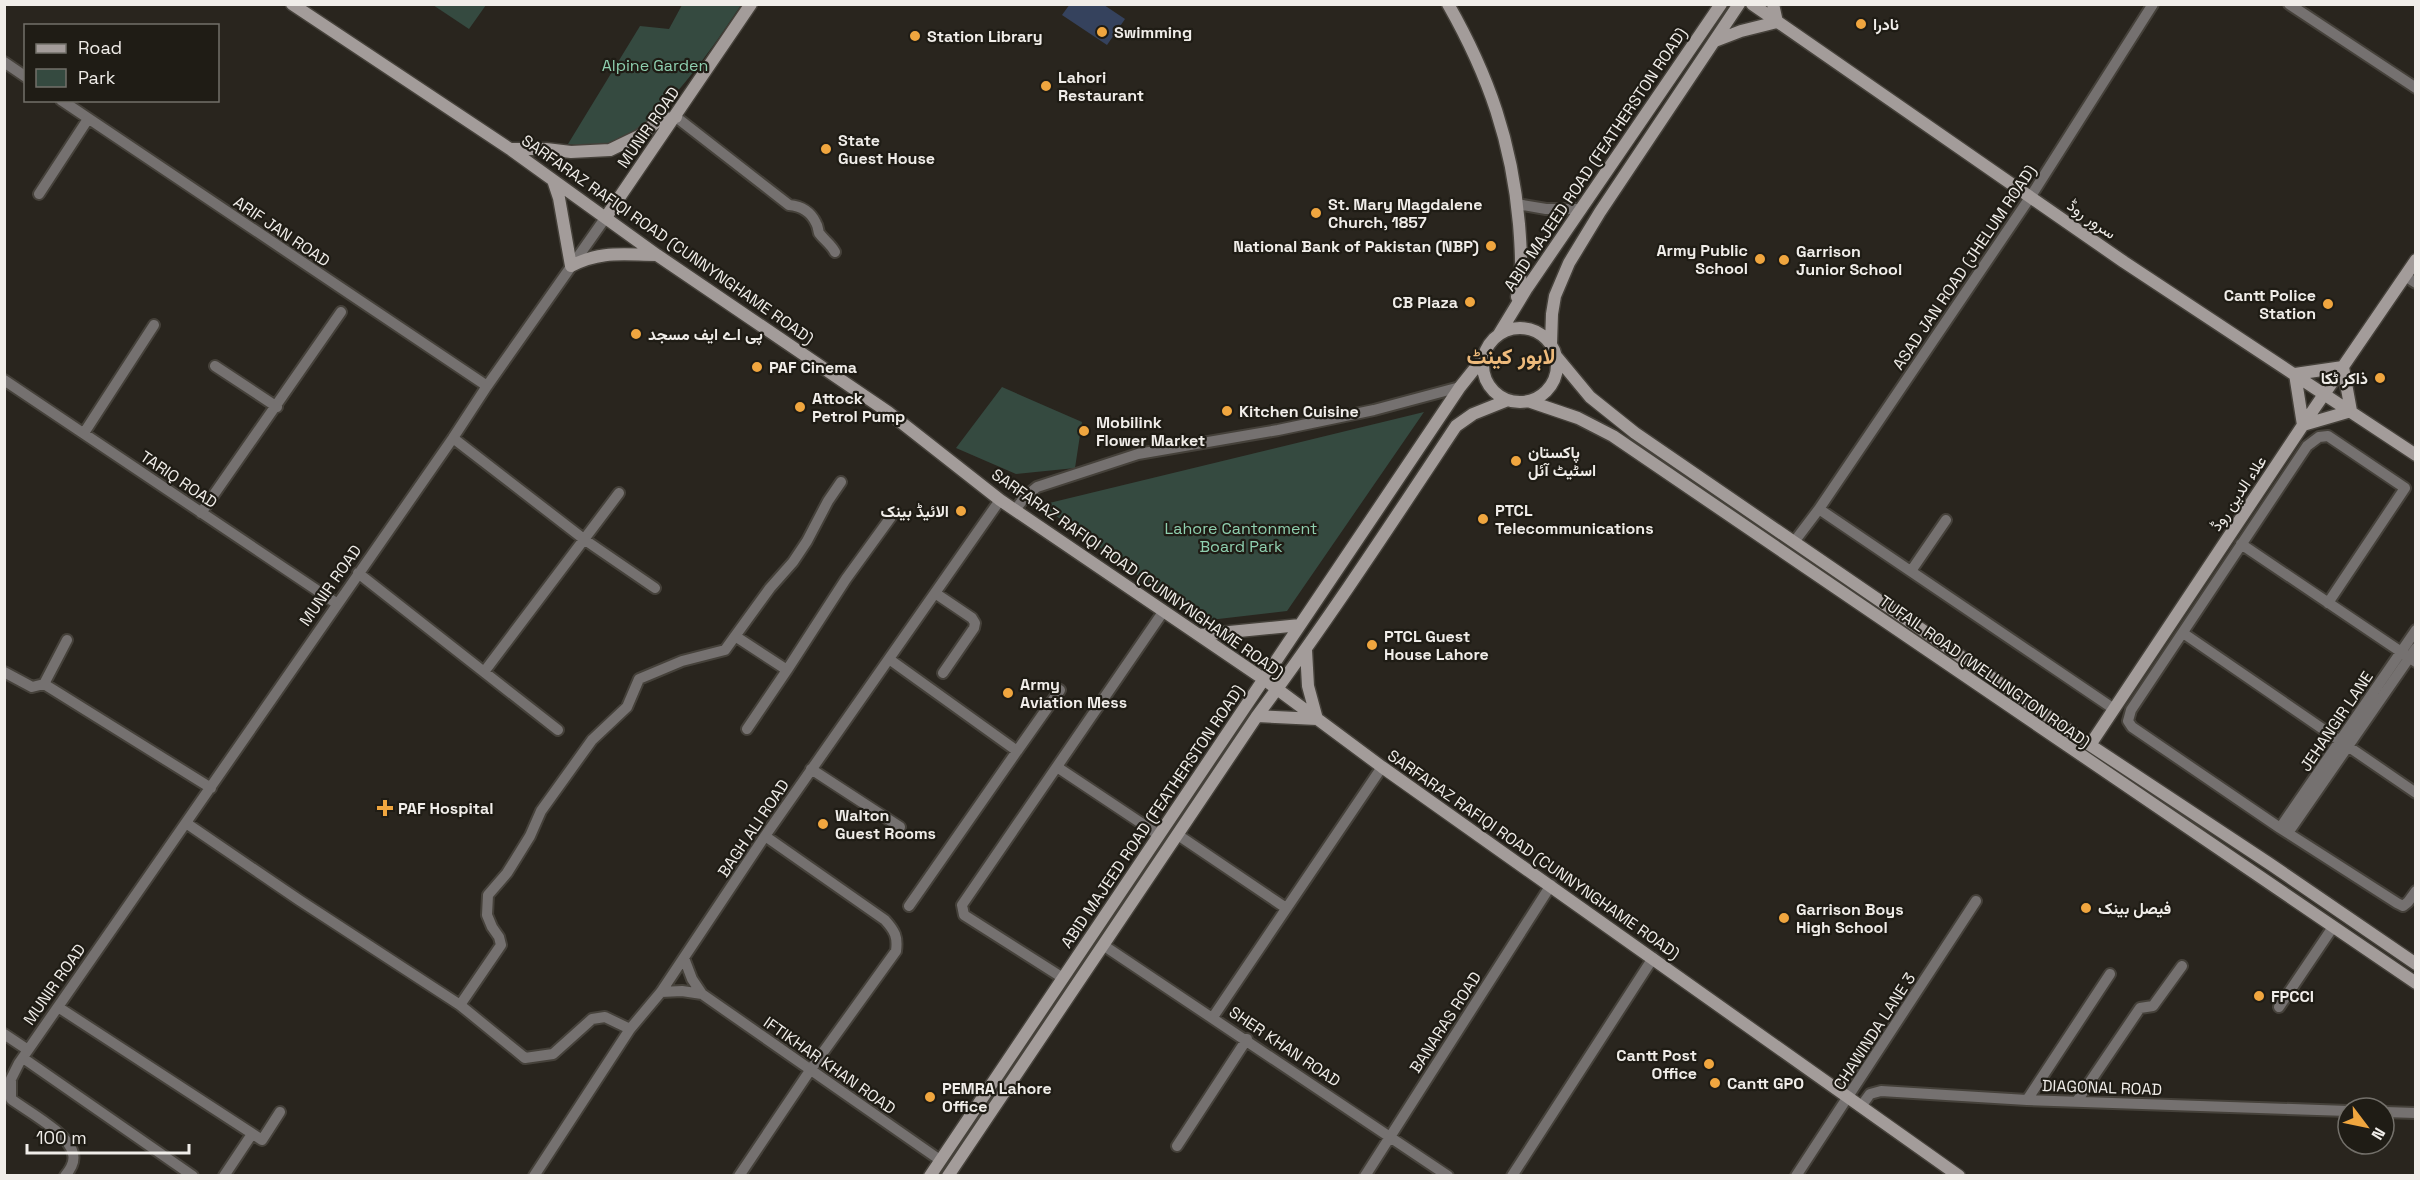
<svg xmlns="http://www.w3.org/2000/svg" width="2420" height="1180" font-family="'Space Grotesk',Vazirmatn,sans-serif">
	<rect width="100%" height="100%" fill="#29251e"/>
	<path fill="#354a40" d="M 433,5 L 486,5 L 469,29 Z
		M 682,5 L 741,5 C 716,43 661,124 618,141 C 603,148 584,146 568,144 L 640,26 L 669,29 Z
		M 1002,387 L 1082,422 L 1075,468 L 1016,474 L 956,448 Z
		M 1424,412 L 1287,611 L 1201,621 L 1041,505 Z"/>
	<path fill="#35425d" d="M 1070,4 L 1104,5 L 1125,19 L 1107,45 L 1062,15 Z"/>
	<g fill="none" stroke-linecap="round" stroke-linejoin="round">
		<g stroke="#45413a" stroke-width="14">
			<path id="street" d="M 2289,4 L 2416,88
				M 4,62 L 26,77
				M 61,100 L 487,386
				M 676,117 L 789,205 C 801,206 811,212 816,223 C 818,226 818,230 819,233 C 824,240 831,244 835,252
				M 39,194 L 88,119
				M 1517,204 L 1546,209 L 1581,209
				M 2405,276 L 2416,283
				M 215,366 L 277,407
				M 4,380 L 336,603
				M 84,433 L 154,325
				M 453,438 L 585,540 L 655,588
				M 1819,509 L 2114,709
				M 1015,510 L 1025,497 L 1037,487 L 1138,454 L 1278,430 L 1374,410 L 1460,387
				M 201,513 L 341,312
				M 1794,542 L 1819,509 L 2031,196 L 2153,4
				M 2241,544 L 2416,662
				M 1911,571 L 1946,520
				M 358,573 L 558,730
				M 935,593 L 972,618 L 975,623 L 974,628 L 943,673
				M 2328,603 L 2405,488 L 2328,436 L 2319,437 L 2307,446 L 2131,710 L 2128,721 L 2132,727 L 2280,828 L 2397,903 L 2403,906 L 2408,902 L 2416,891
				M 2183,633 L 2416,793
				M 735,636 L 787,670 L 846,579 L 891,517
				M 889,659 L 1017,751 L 909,906
				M 4,672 L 32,687 L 44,684 L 211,788
				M 484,672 L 619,493
				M 44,684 L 67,640
				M 747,729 L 787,670
				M 1017,751 L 1060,690
				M 1057,767 L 1159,835
				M 811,769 L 900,827
				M 186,823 L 299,900 L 460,1005 L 525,1058 L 553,1054 L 592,1019 L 605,1017 L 630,1029
				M 2280,828 L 2416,630
				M 2288,833 L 2416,648
				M 1178,835 L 1286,908
				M 1103,945 L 1448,1176
				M 684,958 L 692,979 L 702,994 L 940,1160
				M 1063,978 L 964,915 L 962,905 L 1163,612
				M 661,992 L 682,991 L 702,994
				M 460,1005 L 501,945 L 499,937 L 492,927 L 487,915 L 488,895 L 507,873 L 530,836 L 541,811 L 592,740 L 627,707 L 639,679 L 682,661 L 725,650 L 770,588 L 793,562 L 807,541 L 828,501 L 841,482
				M 58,1007 L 262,1140 L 280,1112
				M 2279,1007 L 2333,927
				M 1213,1017 L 1382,767
				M 4,1034 L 28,1050
				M 23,1058 L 193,1176
				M 2027,1100 L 2110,974
				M 2077,1101 L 2140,1008 L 2153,1006 L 2182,966
				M 1862,1105 L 1870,1094 L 1881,1091 L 2027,1100 L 2348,1111
				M 2384,1112 L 2416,1113
				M 1177,1146 L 1247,1039
				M 65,1176 C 70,1170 75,1161 73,1154 C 70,1134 27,1111 11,1099 L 11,1079 L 19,1063 L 453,438 L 487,386 L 606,217
				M 224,1176 L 252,1134
				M 534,1176 L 630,1029 L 661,992 L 765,836 L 1000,500
				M 739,1176 L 811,1069 L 896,951 C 898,937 895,931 885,920 L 765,836
				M 1365,1176 L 1551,885
				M 1512,1176 L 1653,958
				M 1796,1176 L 1976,901"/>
		</g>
		<g stroke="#45413a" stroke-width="15">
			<path id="secondary" d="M 292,4 L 510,149 L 657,255 L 888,412 L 1000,500 L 1265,680 L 1382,767 L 1959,1176
				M 1448,4 C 1489,76 1512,143 1519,224 C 1521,250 1523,272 1517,297
				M 1752,4 L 2124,262 L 2416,455
				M 1715,41 L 1741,31 L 1777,22 L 1773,4
				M 510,149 L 546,149 L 571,152 L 610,150 L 639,136 L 658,121 L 676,117
				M 553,180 L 559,198 L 571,266 C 601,250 625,255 657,255
				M 606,217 L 751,4
				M1483 365a37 37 0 1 1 74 0a37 37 0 1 1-74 0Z
				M 1499,334 L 1527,288 L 1721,4
				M 1551,344 L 1552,314 L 1555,296 L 1569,263 L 1600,212 L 1739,4
				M 1556,356 L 1590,397 L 1635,433 L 2090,745 L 2270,864 L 2416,964
				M 2343,367 L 2351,411 L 2303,425 L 2295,374 Z
				M 1528,401 L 1578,418 L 1613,436 L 2416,983
				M 1199,635 L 1300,625
				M 1257,716 L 1317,719 L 1308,686 L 1306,650
				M 2090,745 L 2303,425 L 2416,260
				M 930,1176 L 1460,387 L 1484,357
				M 948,1176 L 1257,716 C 1327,622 1391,524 1456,426 L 1473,414 L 1508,400"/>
		</g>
		<use href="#street" stroke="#757170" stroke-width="10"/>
		<use href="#secondary" stroke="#a39c9a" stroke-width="12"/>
	</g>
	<g fill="#f0a63f" stroke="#1f1c15" stroke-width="2">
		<circle cx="1861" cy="24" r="6"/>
		<circle cx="1102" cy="32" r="6"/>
		<circle cx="915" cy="36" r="6"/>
		<circle cx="1046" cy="86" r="6"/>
		<circle cx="826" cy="149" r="6"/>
		<circle cx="1316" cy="213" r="6"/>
		<circle cx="1491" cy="246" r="6"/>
		<circle cx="1760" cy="259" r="6"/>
		<circle cx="1784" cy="260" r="6"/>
		<circle cx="1470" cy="302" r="6"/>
		<circle cx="2328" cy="304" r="6"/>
		<circle cx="636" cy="334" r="6"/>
		<circle cx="757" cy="367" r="6"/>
		<circle cx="2380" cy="378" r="6"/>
		<circle cx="800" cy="407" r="6"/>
		<circle cx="1227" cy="411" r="6"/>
		<circle cx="1084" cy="431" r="6"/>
		<circle cx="1516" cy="461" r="6"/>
		<circle cx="961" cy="511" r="6"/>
		<circle cx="1483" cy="519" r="6"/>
		<circle cx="1372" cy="645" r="6"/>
		<circle cx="1008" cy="693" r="6"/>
		<path d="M382 799h6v6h6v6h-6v6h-6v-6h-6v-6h6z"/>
		<circle cx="823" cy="824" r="6"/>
		<circle cx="2086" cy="908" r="6"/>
		<circle cx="1784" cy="918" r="6"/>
		<circle cx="2259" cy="996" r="6"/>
		<circle cx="1709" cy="1064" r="6"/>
		<circle cx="1715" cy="1083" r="6"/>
		<circle cx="930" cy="1097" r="6"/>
	</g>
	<g text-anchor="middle" stroke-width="4.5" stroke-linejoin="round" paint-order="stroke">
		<g font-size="16" font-weight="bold" fill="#f0ede9" stroke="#1f1c15" text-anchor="start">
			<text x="1873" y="30">نادرا</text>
			<text x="1114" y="38">Swimming</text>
			<text x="927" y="42">Station Library</text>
			<text x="1058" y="83">Lahori<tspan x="1058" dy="18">Restaurant</tspan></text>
			<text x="838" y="146">State<tspan x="838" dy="18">Guest House</tspan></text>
			<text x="1328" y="210">St. Mary Magdalene<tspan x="1328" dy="18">Church, 1857</tspan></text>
			<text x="1479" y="252" text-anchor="end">National Bank of Pakistan (NBP)</text>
			<text x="1748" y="256" text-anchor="end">Army Public<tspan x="1748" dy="18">School</tspan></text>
			<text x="1796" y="257">Garrison<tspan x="1796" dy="18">Junior School</tspan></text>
			<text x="2316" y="301" text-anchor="end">Cantt Police<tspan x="2316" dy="18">Station</tspan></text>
			<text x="1458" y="308" text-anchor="end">CB Plaza</text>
			<text x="648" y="340">پی اے ایف مسجد</text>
			<text x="769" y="373">PAF Cinema</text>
			<text x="2368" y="384" text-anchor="end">ذاکر ٹکا</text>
			<text x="812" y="404">Attock<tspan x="812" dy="18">Petrol Pump</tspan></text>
			<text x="1239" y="417">Kitchen Cuisine</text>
			<text x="1096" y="428">Mobilink<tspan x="1096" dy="18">Flower Market</tspan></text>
			<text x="1528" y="458">پاکستان<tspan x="1528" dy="18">اسٹیٹ آئل</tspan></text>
			<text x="1495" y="516">PTCL<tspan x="1495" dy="18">Telecommunications</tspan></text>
			<text x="949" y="517" text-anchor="end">الائیڈ بینک</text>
			<text x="1384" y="642">PTCL Guest<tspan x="1384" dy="18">House Lahore</tspan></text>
			<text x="1020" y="690">Army<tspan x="1020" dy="18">Aviation Mess</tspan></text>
			<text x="398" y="814">PAF Hospital</text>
			<text x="835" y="821">Walton<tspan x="835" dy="18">Guest Rooms</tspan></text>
			<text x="2098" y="914">فیصل بینک</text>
			<text x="1796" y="915">Garrison Boys<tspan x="1796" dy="18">High School</tspan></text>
			<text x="2271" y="1002">FPCCI</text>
			<text x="1697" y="1061" text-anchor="end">Cantt Post<tspan x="1697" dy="18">Office</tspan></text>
			<text x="1727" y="1089">Cantt GPO</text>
			<text x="942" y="1094">PEMRA Lahore<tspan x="942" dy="18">Office</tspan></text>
		</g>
		<g font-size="16" fill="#8fd0b0" stroke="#1f1c15">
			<text x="655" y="71">Alpine Garden</text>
			<text x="1241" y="534">Lahore Cantonment<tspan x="1241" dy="18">Board Park</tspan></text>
		</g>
		<g font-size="16" fill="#f0ede9" stroke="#1f1c15">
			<text transform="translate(648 127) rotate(-55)" y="6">MUNIR ROAD</text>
			<text transform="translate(1595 159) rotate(-56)" y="6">ABID MAJEED ROAD (FEATHERSTON ROAD)</text>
			<text transform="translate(2092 219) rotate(35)" y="6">سرور روڈ</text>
			<text transform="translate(282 231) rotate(34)" y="6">ARIF JAN ROAD</text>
			<text transform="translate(668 239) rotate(35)" y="6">SARFARAZ RAFIQI ROAD (CUNNYNGHAME ROAD)</text>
			<text transform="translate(1964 267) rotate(-56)" y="6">ASAD JAN ROAD (JHELUM ROAD)</text>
			<text transform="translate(179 479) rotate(34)" y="6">TARIQ ROAD</text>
			<text transform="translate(2238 493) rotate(-56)" y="6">علاء الدین روڈ</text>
			<text transform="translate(1138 573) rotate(35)" y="6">SARFARAZ RAFIQI ROAD (CUNNYNGHAME ROAD)</text>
			<text transform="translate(330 585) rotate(-55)" y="6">MUNIR ROAD</text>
			<text transform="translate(1985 671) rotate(35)" y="6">TUFAIL ROAD (WELLINGTON ROAD)</text>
			<text transform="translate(2336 721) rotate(-56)" y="6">JEHANGIR LANE</text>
			<text transform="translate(1152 816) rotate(-56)" y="6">ABID MAJEED ROAD (FEATHERSTON ROAD)</text>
			<text transform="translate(753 828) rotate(-56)" y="6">BAGH ALI ROAD</text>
			<text transform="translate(1534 854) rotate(35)" y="6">SARFARAZ RAFIQI ROAD (CUNNYNGHAME ROAD)</text>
			<text transform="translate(54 984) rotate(-55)" y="6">MUNIR ROAD</text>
			<text transform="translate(1445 1022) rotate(-57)" y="6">BANARAS ROAD</text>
			<text transform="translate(1874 1031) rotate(-57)" y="6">CHAWINDA LANE 3</text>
			<text transform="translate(1285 1046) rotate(34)" y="6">SHER KHAN ROAD</text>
			<text transform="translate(830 1065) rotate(35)" y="6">IFTIKHAR KHAN ROAD</text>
			<text transform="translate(2102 1087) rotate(2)" y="6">DIAGONAL ROAD</text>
		</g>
		<g font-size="22" font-weight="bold" fill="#eeba7b" stroke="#1f1c15">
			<text x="1511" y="364">لاہور کینٹ</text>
		</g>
	</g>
	<rect width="2420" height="1180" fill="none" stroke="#f0ede9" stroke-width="12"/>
	<rect x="24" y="24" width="195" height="78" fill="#1f1c15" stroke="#73706a" stroke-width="1.5"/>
	<rect x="36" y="44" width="30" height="9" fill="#a39c9a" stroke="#73706a" stroke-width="1.5"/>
	<text x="78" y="54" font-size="18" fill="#f0ede9">Road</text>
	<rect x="36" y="69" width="30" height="18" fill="#354a40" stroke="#73706a" stroke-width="1.5"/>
	<text x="78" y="84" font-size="18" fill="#f0ede9">Park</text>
	<g transform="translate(2366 1126) rotate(122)"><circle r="28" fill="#1f1c15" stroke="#73706a" stroke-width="1.5"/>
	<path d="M0-4.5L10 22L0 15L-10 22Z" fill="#f0a63f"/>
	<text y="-9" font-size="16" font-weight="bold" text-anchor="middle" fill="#f0ede9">N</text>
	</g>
	<path d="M27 1144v9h162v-9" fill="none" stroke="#f0ede9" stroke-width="3"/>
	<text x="36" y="1144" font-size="18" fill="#f0ede9" stroke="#1f1c15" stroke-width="4.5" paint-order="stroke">100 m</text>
</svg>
